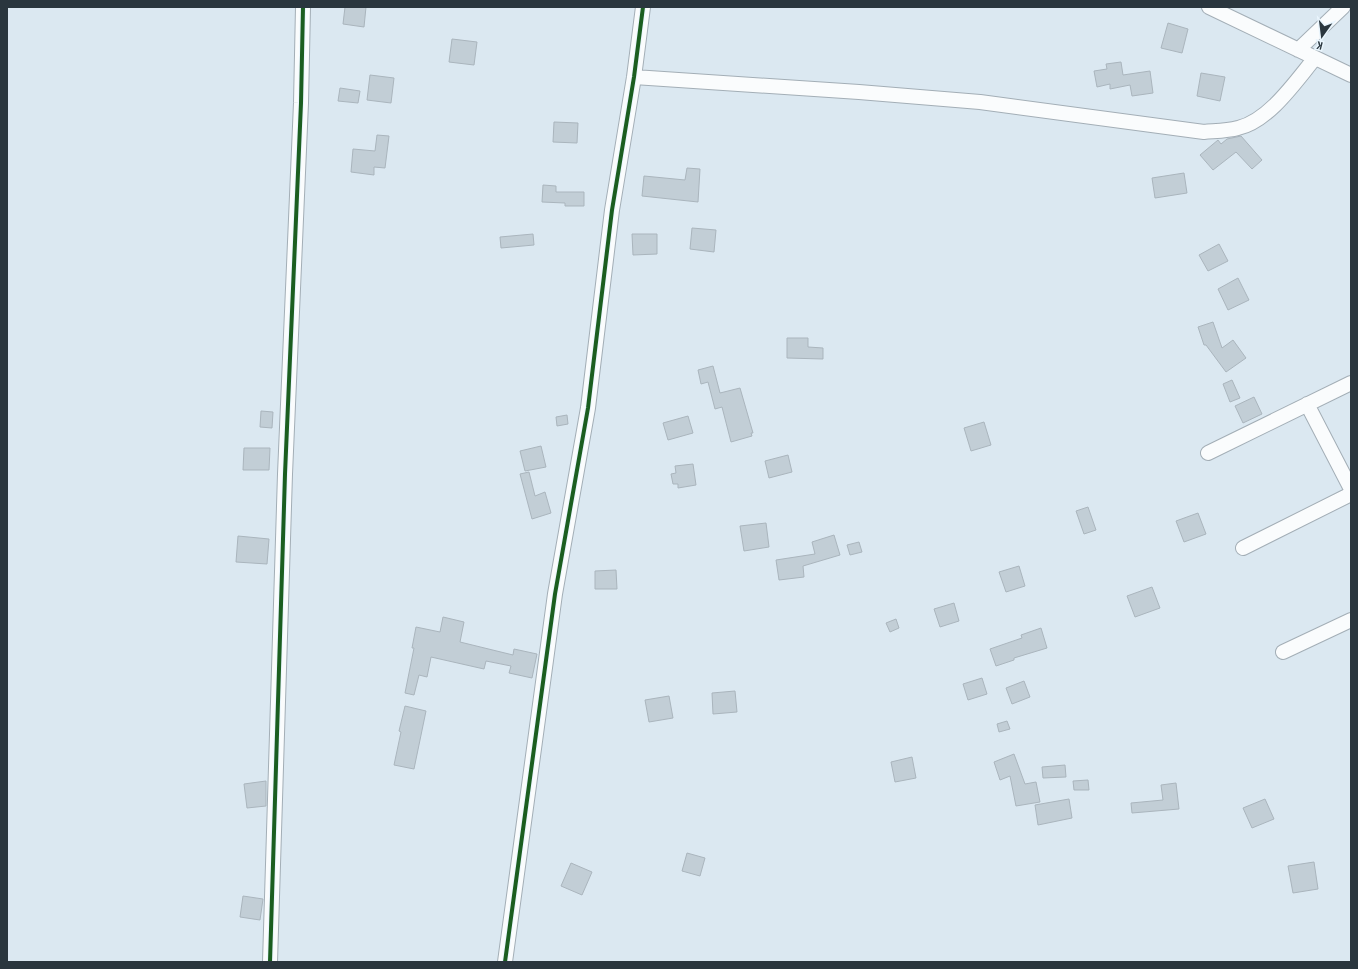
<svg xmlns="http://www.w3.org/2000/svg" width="1358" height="969" font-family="'PT Sans Narrow',sans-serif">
	<rect width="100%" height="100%" fill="#dbe8f1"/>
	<path fill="#c2ced6" stroke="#aab5bd" d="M 345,7 L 366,7 L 364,27 L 343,24 Z
		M 1168,23 L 1188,29 L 1182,53 L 1161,48 Z
		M 452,39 L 477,42 L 474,65 L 449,62 Z
		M 1121,62 L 1123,75 L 1150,71 L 1153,93 L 1132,96 L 1130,85 L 1110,89 L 1110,84 L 1097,87 L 1094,71 L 1107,69 L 1106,64 Z
		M 1201,73 L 1225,77 L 1220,101 L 1197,96 Z
		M 370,75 L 394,78 L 391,103 L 367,100 Z
		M 340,88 L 360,91 L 358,103 L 338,101 Z
		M 554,122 L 578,123 L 577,143 L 553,142 Z
		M 377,135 L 389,136 L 385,168 L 374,167 L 374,175 L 351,172 L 353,149 L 375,151 Z
		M 1241,136 L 1262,160 L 1252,169 L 1236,152 L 1213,170 L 1200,155 L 1218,140 L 1221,144 L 1227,139 Z
		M 687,168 L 700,169 L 698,202 L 642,196 L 644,176 L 685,180 Z
		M 1184,173 L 1187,193 L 1155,198 L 1152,178 Z
		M 543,185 L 556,186 L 556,192 L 584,192 L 584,206 L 565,206 L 565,203 L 542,202 Z
		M 692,228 L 716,230 L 714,252 L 690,249 Z
		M 533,234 L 534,245 L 501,248 L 500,237 Z
		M 632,234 L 657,234 L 657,254 L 633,255 Z
		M 1219,244 L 1228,261 L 1208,271 L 1199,255 Z
		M 1238,278 L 1249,300 L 1228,310 L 1218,289 Z
		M 1213,322 L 1222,348 L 1233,340 L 1246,358 L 1226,372 L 1206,345 L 1204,345 L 1198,327 Z
		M 787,338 L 808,338 L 808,347 L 823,348 L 823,359 L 787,358 Z
		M 713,366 L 720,393 L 740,388 L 753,433 L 751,433 L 752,436 L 731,442 L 722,407 L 715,409 L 708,382 L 701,384 L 698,370 Z
		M 1232,380 L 1240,398 L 1230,402 L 1223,384 Z
		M 1254,397 L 1262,414 L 1243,423 L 1235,406 Z
		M 261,411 L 273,412 L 272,428 L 260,427 Z
		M 567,415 L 568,424 L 557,426 L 556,417 Z
		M 688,416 L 693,433 L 668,440 L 663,423 Z
		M 984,422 L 991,445 L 971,451 L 964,428 Z
		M 541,446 L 546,467 L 525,471 L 520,451 Z
		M 244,448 L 270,448 L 269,470 L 243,470 Z
		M 788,455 L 792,472 L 769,478 L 765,461 Z
		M 693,464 L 696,485 L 678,488 L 678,484 L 673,484 L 671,474 L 676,473 L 675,466 Z
		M 529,472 L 535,496 L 545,492 L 551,513 L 532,519 L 520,474 Z
		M 1088,507 L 1096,530 L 1084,534 L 1076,511 Z
		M 1198,513 L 1206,534 L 1184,542 L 1176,521 Z
		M 766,523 L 769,547 L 744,551 L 740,526 Z
		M 834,535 L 840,555 L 803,566 L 804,577 L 779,580 L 776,560 L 815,554 L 812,542 Z
		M 238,536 L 269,539 L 267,564 L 236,562 Z
		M 859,542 L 862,552 L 850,555 L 847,545 Z
		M 1019,566 L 1025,586 L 1006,592 L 999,572 Z
		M 616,570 L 617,589 L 595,589 L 595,571 Z
		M 1152,587 L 1160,608 L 1135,617 L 1127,596 Z
		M 954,603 L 959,621 L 940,627 L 934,609 Z
		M 443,617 L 464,622 L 460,642 L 513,655 L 514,649 L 537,654 L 532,678 L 509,673 L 511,666 L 486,661 L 484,669 L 431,657 L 427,677 L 419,675 L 414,695 L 405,693 L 414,648 L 412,648 L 416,627 L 440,632 Z
		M 896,619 L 899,628 L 890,632 L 886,623 Z
		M 1041,628 L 1047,648 L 1014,658 L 1014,660 L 996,666 L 990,649 L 1022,638 L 1021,635 Z
		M 982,678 L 987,694 L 968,700 L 963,684 Z
		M 1024,681 L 1030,697 L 1012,704 L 1006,688 Z
		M 735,691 L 737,712 L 713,714 L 712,693 Z
		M 669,696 L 673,718 L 649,722 L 645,700 Z
		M 405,706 L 426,711 L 414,769 L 394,765 L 401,732 L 399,731 Z
		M 1007,721 L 1010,729 L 999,732 L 997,724 Z
		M 1014,754 L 1025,784 L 1036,782 L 1040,802 L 1016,806 L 1010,776 L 1000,780 L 994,762 Z
		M 912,757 L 916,778 L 895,782 L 891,762 Z
		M 1065,765 L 1066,777 L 1043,778 L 1042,767 Z
		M 1088,780 L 1089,790 L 1074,790 L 1073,781 Z
		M 266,781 L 266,806 L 247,808 L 244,784 Z
		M 1176,783 L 1179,809 L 1132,813 L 1131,803 L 1163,800 L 1161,785 Z
		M 1069,799 L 1072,818 L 1038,825 L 1035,805 Z
		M 1265,799 L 1274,819 L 1252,828 L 1243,808 Z
		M 687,853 L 705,858 L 700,876 L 682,871 Z
		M 1314,862 L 1318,889 L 1293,893 L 1288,866 Z
		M 571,863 L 592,872 L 582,895 L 561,886 Z
		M 243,896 L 263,899 L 260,920 L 240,917 Z"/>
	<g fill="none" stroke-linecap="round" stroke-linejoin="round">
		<g stroke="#a3aeb6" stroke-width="16">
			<path id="minor" d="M 1209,7 L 1351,75
				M 1298,50 L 1343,7
				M 634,77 L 859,92 L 980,102 L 1204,132 C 1215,131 1227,131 1238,128 C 1269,121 1296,81 1315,58
				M 1307,404 L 1351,489
				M 1208,453 L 1351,383
				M 1243,548 L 1351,494
				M 1283,652 L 1351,620
				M 270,962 L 285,474 L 301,103 L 303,7
				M 505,962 L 555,594 L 588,408 L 612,210 L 634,77 L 643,7"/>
		</g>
		<use href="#minor" stroke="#fafcfd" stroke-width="14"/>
		<g stroke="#e9f5fd" stroke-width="6">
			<path id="cycleway" d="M 270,962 L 285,474 L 301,103 L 303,7
				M 505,962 L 555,594 L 588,408 L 612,210 L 634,77 L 643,7"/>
		</g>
		<use href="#cycleway" stroke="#1b5e20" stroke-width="4"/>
	</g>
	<rect width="1358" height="969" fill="none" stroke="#2a363e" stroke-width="16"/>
	<g transform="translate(1322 36) rotate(194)" stroke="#e9f5fd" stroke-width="3" paint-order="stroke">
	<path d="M0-3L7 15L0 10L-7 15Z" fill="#2a363e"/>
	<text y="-6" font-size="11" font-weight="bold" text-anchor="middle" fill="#2a363e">K</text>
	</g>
</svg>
